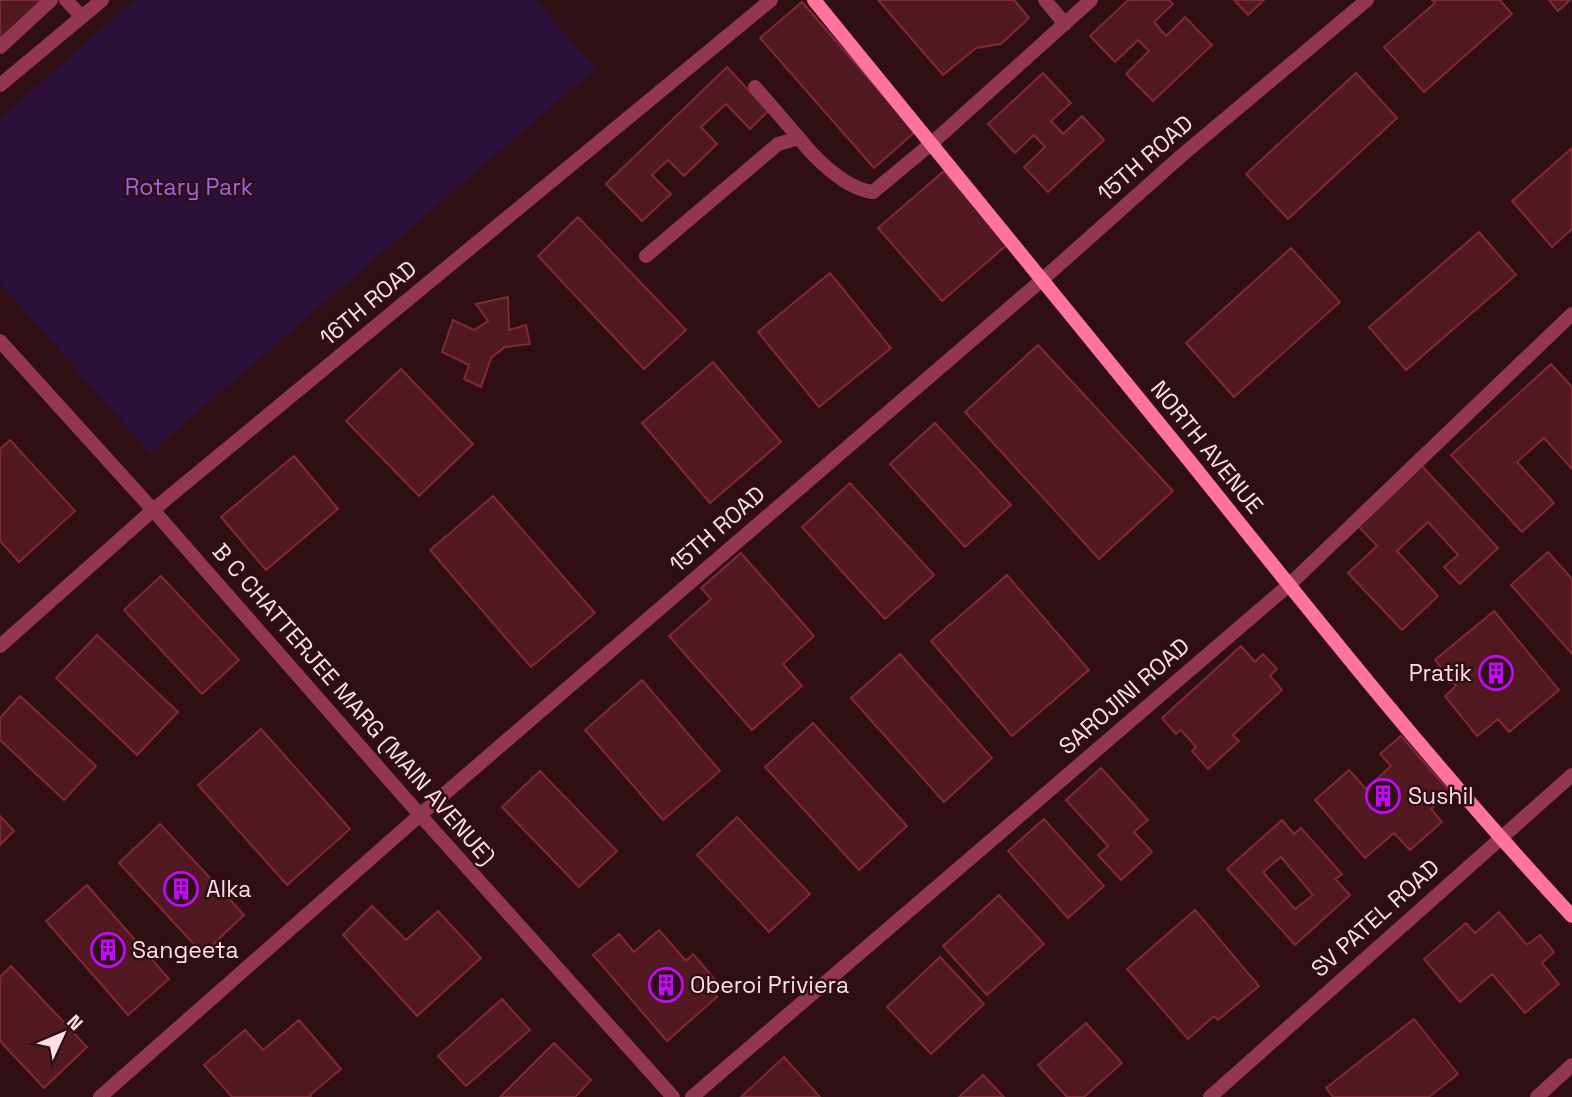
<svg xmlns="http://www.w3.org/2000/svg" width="1572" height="1097" font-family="'Space Grotesk',sans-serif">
	<rect width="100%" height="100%" fill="#2f0f14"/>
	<path fill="#2b113a" d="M 134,0 L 535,0 L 596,68 L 150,453 L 0,283 L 0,118 Z"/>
	<path fill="#521921" stroke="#802935" stroke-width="2" fill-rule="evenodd" d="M 0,0 L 44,0 L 0,40 Z
		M 878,0 L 1014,0 L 1029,18 L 1001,44 L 976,48 L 943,75 Z
		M 1128,0 L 1169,0 L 1173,4 L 1154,22 L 1166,36 L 1185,17 L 1212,45 L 1153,101 L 1126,74 L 1149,51 L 1138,40 L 1115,62 L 1090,36 Z
		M 1234,0 L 1264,0 L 1248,15 Z
		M 1432,0 L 1500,0 L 1512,14 L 1424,92 L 1384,47 L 1435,3 Z
		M 1549,0 L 1570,0 L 1558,11 Z
		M 802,2 L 915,132 L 874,168 L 760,38 Z
		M 727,67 L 768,111 L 750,129 L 726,104 L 701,127 L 717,144 L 684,176 L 668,160 L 652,175 L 671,194 L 642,221 L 606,184 Z
		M 1043,73 L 1071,103 L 1051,121 L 1063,134 L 1082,116 L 1104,140 L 1048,192 L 1024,167 L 1045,147 L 1034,135 L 1015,153 L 988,124 Z
		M 1356,73 L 1397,118 L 1288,219 L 1246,174 Z
		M 1572,148 L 1572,229 L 1552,247 L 1512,201 Z
		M 944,171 L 1008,244 L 942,301 L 878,228 Z
		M 578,217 L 686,330 L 644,369 L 538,256 Z
		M 1479,232 L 1516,275 L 1406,370 L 1369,327 Z
		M 1291,248 L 1340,302 L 1234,397 L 1186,343 Z
		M 830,273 L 891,348 L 819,407 L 758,332 Z
		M 508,297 L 509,330 L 526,325 L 530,344 L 505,347 L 491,358 L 481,387 L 464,379 L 469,365 L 442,352 L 453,320 L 474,330 L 488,321 L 476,304 Z
		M 1038,345 L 1173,491 L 1099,559 L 965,412 Z
		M 713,362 L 781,442 L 710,503 L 642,423 Z
		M 1551,364 L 1572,387 L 1572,469 L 1544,438 L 1517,462 L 1554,503 L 1522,532 L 1451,455 Z
		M 401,369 L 473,444 L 419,496 L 346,421 Z
		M 935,423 L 1011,505 L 965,547 L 890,464 Z
		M 10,440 L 75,511 L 19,562 L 0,541 L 0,449 Z
		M 294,456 L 338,509 L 266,570 L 221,517 Z
		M 1422,466 L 1498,548 L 1460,584 L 1444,567 L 1458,555 L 1428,522 L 1397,551 L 1438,596 L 1402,630 L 1348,573 L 1377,546 L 1358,526 Z
		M 850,483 L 934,575 L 885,619 L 802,527 Z
		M 493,496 L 595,613 L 531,667 L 430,550 Z
		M 1548,552 L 1572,579 L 1572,654 L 1511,585 Z
		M 741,553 L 814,636 L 783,664 L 802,686 L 752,730 L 669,636 L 711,599 L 701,588 Z
		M 1007,575 L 1089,670 L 1012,736 L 931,641 Z
		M 161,576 L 239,660 L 202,694 L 124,610 Z
		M 1494,611 L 1559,690 L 1509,732 L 1498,719 L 1477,736 L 1445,696 L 1456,686 L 1435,660 Z
		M 97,635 L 178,712 L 137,755 L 56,678 Z
		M 1241,646 L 1255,662 L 1263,654 L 1277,669 L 1270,676 L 1282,690 L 1233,735 L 1239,741 L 1208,769 L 1192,751 L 1196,747 L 1181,730 L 1176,734 L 1162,718 Z
		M 900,654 L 992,758 L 944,802 L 851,698 Z
		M 642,680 L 720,771 L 663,820 L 585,730 Z
		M 20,696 L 96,766 L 64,800 L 0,740 L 0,718 Z
		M 813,723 L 907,826 L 859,870 L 765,767 Z
		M 261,729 L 350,829 L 287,885 L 198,785 Z
		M 1401,736 L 1450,792 L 1431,809 L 1442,822 L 1410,850 L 1394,833 L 1365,858 L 1315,800 L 1349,770 L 1366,789 L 1391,766 L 1380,754 Z
		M 1101,768 L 1148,820 L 1134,832 L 1152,852 L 1121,880 L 1098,855 L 1108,846 L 1066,800 Z
		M 540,771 L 617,851 L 579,887 L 502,807 Z
		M 0,816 L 14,831 L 0,845 Z
		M 737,817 L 810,894 L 769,932 L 697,855 Z
		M 1044,819 L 1104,886 L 1068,918 L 1008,851 Z
		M 1282,820 L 1294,834 L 1301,828 L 1342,874 L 1335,879 L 1350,895 L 1295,945 L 1227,869 ZM 1281,857 L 1313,895 L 1295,909 L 1263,872 Z
		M 160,824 L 244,915 L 203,954 L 119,863 Z
		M 87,885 L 169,979 L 128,1015 L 46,921 Z
		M 999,895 L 1044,944 L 987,995 L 943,946 Z
		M 372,906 L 406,940 L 438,911 L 481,958 L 417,1016 L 343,935 Z
		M 1195,910 L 1259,986 L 1218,1020 L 1214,1016 L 1188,1039 L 1127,969 Z
		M 1499,912 L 1527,945 L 1540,935 L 1554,952 L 1542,963 L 1559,984 L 1525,1013 L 1492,974 L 1460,1002 L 1424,959 L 1466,923 L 1475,933 Z
		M 659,930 L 686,961 L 693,954 L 717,982 L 710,989 L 717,997 L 667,1041 L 593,955 L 619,934 L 634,952 Z
		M 940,957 L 984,1004 L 931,1054 L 887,1007 Z
		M 11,966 L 87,1047 L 44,1088 L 0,1041 L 0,977 Z
		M 502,999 L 530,1030 L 466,1086 L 438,1056 Z
		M 1414,1019 L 1458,1074 L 1429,1097 L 1333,1097 L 1326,1088 Z
		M 299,1020 L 341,1069 L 310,1095 L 311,1097 L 232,1097 L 204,1065 L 245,1030 L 263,1050 Z
		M 1086,1023 L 1122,1063 L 1084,1097 L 1067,1097 L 1038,1065 Z
		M 554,1043 L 591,1080 L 575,1097 L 500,1097 Z
		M 784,1057 L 820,1097 L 741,1097 Z
		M 983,1075 L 1004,1097 L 959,1097 Z"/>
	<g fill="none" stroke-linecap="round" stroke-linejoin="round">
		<path stroke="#923651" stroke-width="14" d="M 66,0 L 82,17
			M 1045,0 L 1065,24
			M 0,47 L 51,0
			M 0,85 L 102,0
			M 755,87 L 799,138
			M 646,256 L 778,144 L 799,138 C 815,159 846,189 873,192 L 932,143 L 1091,0
			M 0,341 L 153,510 L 420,815 L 673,1097
			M 0,646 L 153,510 L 771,0
			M 100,1097 L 420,815 L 1043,279 L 1181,156 L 1367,0
			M 692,1097 L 1289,585 L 1572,314
			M 1210,1097 L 1572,775
			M 1537,1097 L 1572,1065"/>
		<path stroke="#ff749f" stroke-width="14" d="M 814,0 C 939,152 1064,305 1188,459 C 1312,614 1436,770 1572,916"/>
	</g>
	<defs>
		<g id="building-ring" transform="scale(1.75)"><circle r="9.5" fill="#2f0f14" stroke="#c509ff" stroke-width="1.5"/><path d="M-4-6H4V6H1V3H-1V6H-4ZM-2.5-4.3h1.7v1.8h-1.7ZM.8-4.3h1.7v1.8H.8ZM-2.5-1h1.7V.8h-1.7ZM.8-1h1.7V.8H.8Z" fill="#c509ff"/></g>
	</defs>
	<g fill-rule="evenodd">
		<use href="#building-ring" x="1496" y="673"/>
		<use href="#building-ring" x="1383" y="796"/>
		<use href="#building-ring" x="181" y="889"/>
		<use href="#building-ring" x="108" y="950"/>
		<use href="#building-ring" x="666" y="985"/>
	</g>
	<g text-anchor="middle" stroke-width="5" stroke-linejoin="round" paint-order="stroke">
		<g font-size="23" fill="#ffdde5" stroke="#2f0f14">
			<text transform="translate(1145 158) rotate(-41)" y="8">15TH ROAD</text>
			<text transform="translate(368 303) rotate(-40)" y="8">16TH ROAD</text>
			<text transform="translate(1207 447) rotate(51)" y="8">NORTH AVENUE</text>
			<text transform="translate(717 529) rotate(-41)" y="8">15TH ROAD</text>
			<text transform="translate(1124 696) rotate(-41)" y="8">SAROJINI ROAD</text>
			<text transform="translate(354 704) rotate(49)" y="8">B C CHATTERJEE MARG (MAIN AVENUE)</text>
			<text transform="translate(1375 918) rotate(-42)" y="8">SV PATEL ROAD</text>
		</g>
		<g font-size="23" fill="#9c64ed" stroke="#2f0f14">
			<text x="189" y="195">Rotary Park</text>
		</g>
		<g font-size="23" fill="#ffdde5" stroke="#2f0f14" text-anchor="start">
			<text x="1472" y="681" text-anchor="end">Pratik</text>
			<text x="1408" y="804">Sushil</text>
			<text x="206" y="897">Alka</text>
			<text x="132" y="958">Sangeeta</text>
			<text x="690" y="993">Oberoi Priviera</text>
		</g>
	</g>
	<g transform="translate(63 1034) rotate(46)" stroke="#2f0f14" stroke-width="5" paint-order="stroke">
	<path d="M0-5L12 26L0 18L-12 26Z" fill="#ffdde5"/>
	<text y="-10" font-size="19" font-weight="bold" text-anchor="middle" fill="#ffdde5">N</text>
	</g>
</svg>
